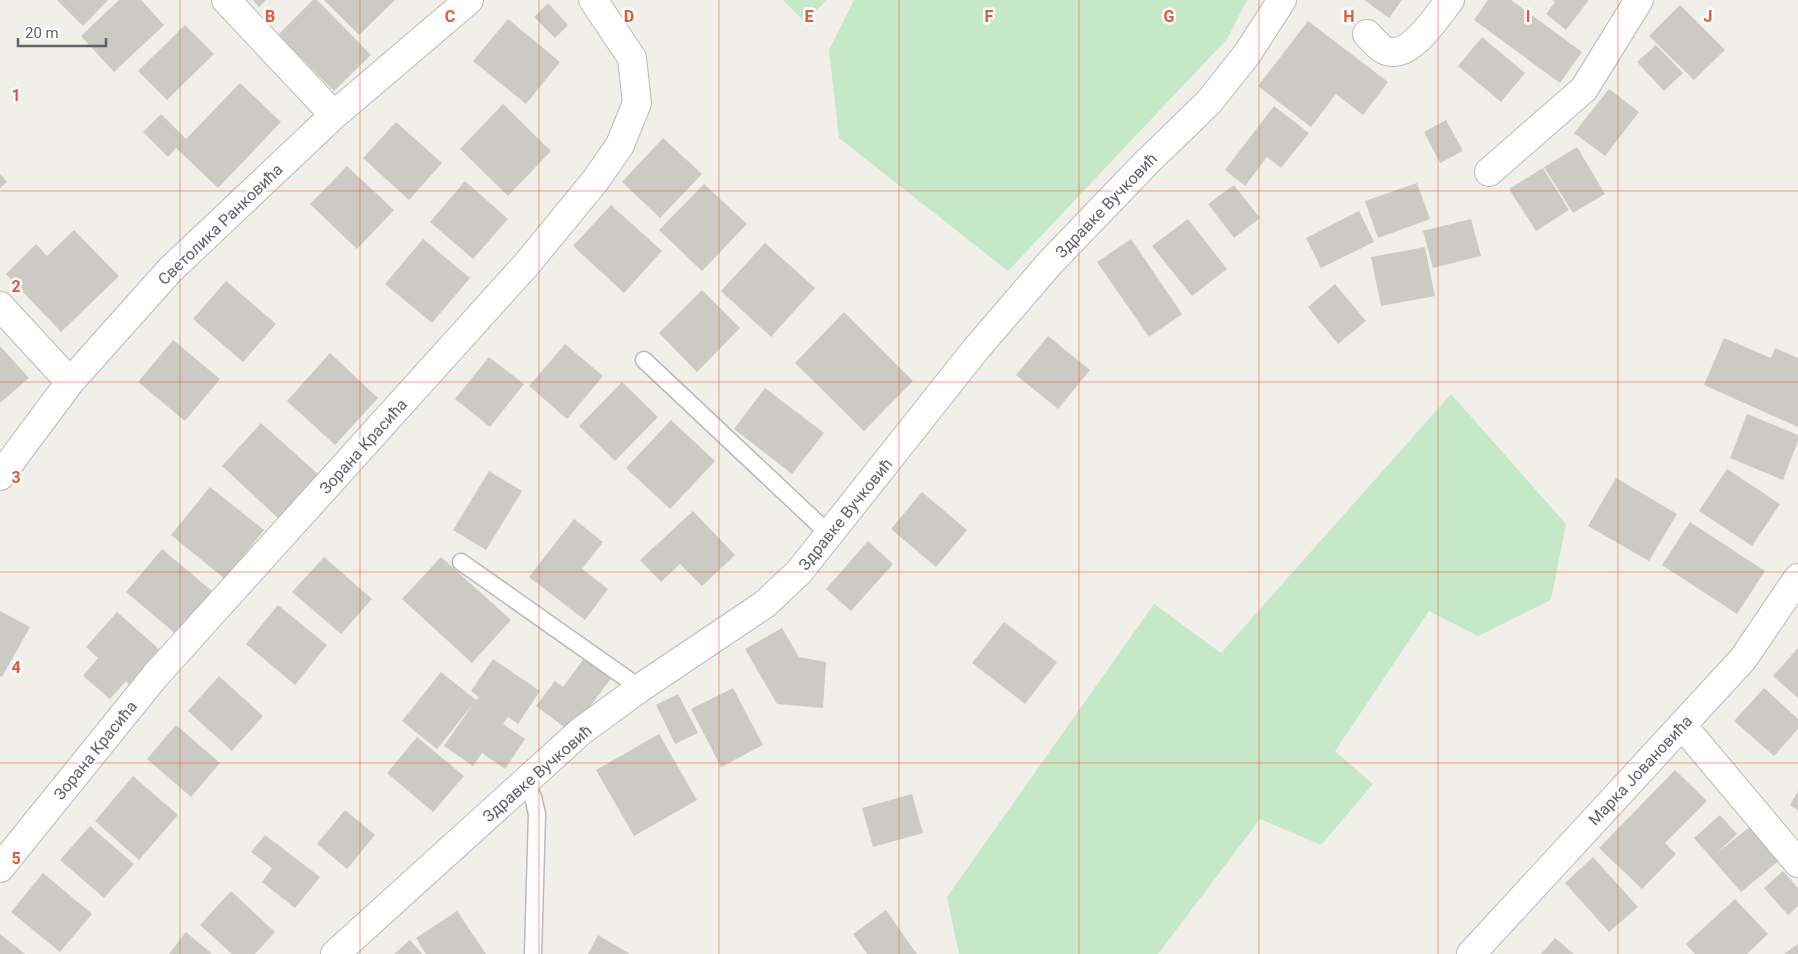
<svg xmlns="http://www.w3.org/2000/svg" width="1798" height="954" font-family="Roboto,sans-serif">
	<rect width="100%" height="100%" fill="#f1f0e8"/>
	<path fill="#c5e8c8" d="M 783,0 L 827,0 L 805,22 Z
		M 854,0 L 1247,0 L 1227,39 L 1008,271 L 839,138 L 829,50 Z
		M 1451,394 L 1566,524 L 1551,600 L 1478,636 L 1429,611 L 1335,751 L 1373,784 L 1321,845 L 1260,819 L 1158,954 L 959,954 L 947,897 L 1154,604 L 1221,653 Z"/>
	<path fill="#cccac5" d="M 57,0 L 108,0 L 83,26 Z
		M 119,0 L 141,0 L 164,25 L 114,72 L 81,36 Z
		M 253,0 L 266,0 L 259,7 Z
		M 313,0 L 317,0 L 371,55 L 334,91 L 278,35 Z
		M 324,0 L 395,0 L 359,35 Z
		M 1364,0 L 1402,0 L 1389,18 Z
		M 1488,0 L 1511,0 L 1582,52 L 1560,83 L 1474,20 Z
		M 1552,0 L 1589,0 L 1566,30 L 1546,14 L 1555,2 Z
		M 548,3 L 568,25 L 555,38 L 534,17 Z
		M 1680,5 L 1725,50 L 1694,80 L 1649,36 Z
		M 508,19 L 560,62 L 526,104 L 473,61 Z
		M 1308,21 L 1388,82 L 1363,115 L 1336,94 L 1311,127 L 1258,86 Z
		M 185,25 L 214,54 L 167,100 L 138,71 Z
		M 1482,37 L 1525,73 L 1501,102 L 1458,66 Z
		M 1656,45 L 1683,73 L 1664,91 L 1637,62 Z
		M 240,83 L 281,122 L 218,188 L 176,148 L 168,157 L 143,132 L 161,114 L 186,139 Z
		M 1609,89 L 1639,112 L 1605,156 L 1574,133 Z
		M 503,104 L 551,151 L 508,196 L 460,149 Z
		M 1274,106 L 1309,133 L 1281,168 L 1267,157 L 1245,186 L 1225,170 Z
		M 1446,120 L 1463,151 L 1440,163 L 1424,132 Z
		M 396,122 L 442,163 L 409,200 L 363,158 Z
		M 663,138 L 702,174 L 660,218 L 622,182 Z
		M 1577,147 L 1605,194 L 1573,213 L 1544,167 Z
		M 347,166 L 394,210 L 357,249 L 310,204 Z
		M 1543,168 L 1569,210 L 1536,231 L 1509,189 Z
		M 0,174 L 7,182 L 0,188 Z
		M 465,181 L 508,219 L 473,259 L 430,222 Z
		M 1417,183 L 1430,219 L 1378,238 L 1365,201 Z
		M 704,184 L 747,224 L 702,271 L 659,230 Z
		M 1234,185 L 1260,218 L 1234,238 L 1208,204 Z
		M 611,205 L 662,251 L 624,293 L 573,246 Z
		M 1359,211 L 1374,242 L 1321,268 L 1306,238 Z
		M 1188,219 L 1227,269 L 1192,296 L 1152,246 Z
		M 1471,219 L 1481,256 L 1433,268 L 1423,231 Z
		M 74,230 L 119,276 L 61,332 L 6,274 L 36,244 L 47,256 Z
		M 423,239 L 470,278 L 432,323 L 385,284 Z
		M 1131,239 L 1182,314 L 1149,337 L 1097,262 Z
		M 765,243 L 815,288 L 771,337 L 721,291 Z
		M 1425,247 L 1435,296 L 1381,306 L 1371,257 Z
		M 226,281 L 276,324 L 243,362 L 193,319 Z
		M 1335,284 L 1366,321 L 1338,344 L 1308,307 Z
		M 702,290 L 740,328 L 697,372 L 659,333 Z
		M 844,312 L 913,381 L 864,431 L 795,363 Z
		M 1048,336 L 1090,370 L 1058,409 L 1016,375 Z
		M 1724,338 L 1771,358 L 1775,348 L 1798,358 L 1798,427 L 1704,385 Z
		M 173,340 L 220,379 L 185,421 L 138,382 Z
		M 565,344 L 603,376 L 567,419 L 529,386 Z
		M 0,346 L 29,378 L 0,403 Z
		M 330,353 L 378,398 L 335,445 L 287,401 Z
		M 489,357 L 524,384 L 490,427 L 455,399 Z
		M 622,382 L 658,417 L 615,461 L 579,426 Z
		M 765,388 L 824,433 L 792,474 L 734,429 Z
		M 1747,414 L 1798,435 L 1798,441 L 1783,480 L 1730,458 Z
		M 671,420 L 715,461 L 670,509 L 626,468 Z
		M 261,423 L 319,475 L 279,519 L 222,466 Z
		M 1727,469 L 1780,504 L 1752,546 L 1699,511 Z
		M 489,471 L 522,491 L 486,550 L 453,530 Z
		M 1616,478 L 1677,514 L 1649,561 L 1588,526 Z
		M 210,487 L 264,530 L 225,579 L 171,535 Z
		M 922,492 L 967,530 L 936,567 L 891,529 Z
		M 693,511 L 735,555 L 702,586 L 680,564 L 661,582 L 640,560 Z
		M 574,519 L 603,542 L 582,569 L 608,589 L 585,620 L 529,577 Z
		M 1690,522 L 1765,571 L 1737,614 L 1662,565 Z
		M 868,541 L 893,564 L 851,611 L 826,589 Z
		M 162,549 L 212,591 L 176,634 L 126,592 Z
		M 324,557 L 372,599 L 341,634 L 292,592 Z
		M 441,557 L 511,620 L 472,663 L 402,599 Z
		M 278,605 L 327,645 L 295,685 L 246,644 Z
		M 0,611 L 30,627 L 2,677 L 0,676 Z
		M 117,612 L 159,649 L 129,684 L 126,681 L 110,699 L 83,676 L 98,658 L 86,647 Z
		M 1004,622 L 1057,662 L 1025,704 L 972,663 Z
		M 782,628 L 799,657 L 826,662 L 823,708 L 777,704 L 745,649 Z
		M 1798,648 L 1798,698 L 1773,676 Z
		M 585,657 L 612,677 L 571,732 L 536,706 L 555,681 L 563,687 Z
		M 493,659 L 540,691 L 518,724 L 508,717 L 503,724 L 525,739 L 505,769 L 482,753 L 473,766 L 444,746 L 473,704 L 437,749 L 402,721 L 441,672 L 476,700 L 479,697 L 471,691 Z
		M 219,676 L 263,716 L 232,751 L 188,711 Z
		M 733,688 L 763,745 L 721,767 L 691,709 Z
		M 1764,688 L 1798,719 L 1798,729 L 1774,756 L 1734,721 Z
		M 678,694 L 698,733 L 675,744 L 656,705 Z
		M 176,725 L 220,763 L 191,797 L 147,759 Z
		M 659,734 L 697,800 L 634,836 L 596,770 Z
		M 417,737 L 464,776 L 433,812 L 387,773 Z
		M 1675,770 L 1707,801 L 1665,843 L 1676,854 L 1642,889 L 1599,848 Z
		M 133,776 L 178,815 L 139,860 L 95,821 Z
		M 1798,791 L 1798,810 L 1790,805 Z
		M 912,794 L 923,833 L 873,847 L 862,808 Z
		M 345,810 L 375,835 L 347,869 L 317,844 Z
		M 1720,815 L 1737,834 L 1716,854 L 1752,825 L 1780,860 L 1741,892 L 1694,838 Z
		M 90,826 L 134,864 L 104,898 L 60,860 Z
		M 265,835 L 320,877 L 295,908 L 262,882 L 272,868 L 251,852 Z
		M 1593,857 L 1638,907 L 1609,932 L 1565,883 Z
		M 1783,871 L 1798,888 L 1798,906 L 1788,915 L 1764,888 Z
		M 43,873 L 92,914 L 60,952 L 11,912 Z
		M 231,891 L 275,932 L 255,954 L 232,954 L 200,925 Z
		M 1735,899 L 1768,934 L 1747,954 L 1695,954 L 1686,944 Z
		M 886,910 L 906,939 L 917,954 L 867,954 L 853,934 Z
		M 457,911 L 486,954 L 426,954 L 416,938 Z
		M 186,932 L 212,954 L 169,954 Z
		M 0,934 L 25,954 L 0,954 Z
		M 598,935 L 630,954 L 588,954 Z
		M 1555,938 L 1574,954 L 1541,954 Z
		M 410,940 L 422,954 L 394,954 Z
		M 1798,944 L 1798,954 L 1784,954 Z"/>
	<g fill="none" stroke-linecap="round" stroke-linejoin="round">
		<g stroke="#b8b9be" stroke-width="19">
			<path id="service" d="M 644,360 L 829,534
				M 461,562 L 640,688
				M 525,782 L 533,797 L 537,814 L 533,954"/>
		</g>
		<g stroke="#b8b9be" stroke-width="30">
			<path id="minor" d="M 226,0 L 334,115
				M 1367,34 C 1372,39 1380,49 1387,51 C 1411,59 1437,16 1450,0
				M 1489,172 L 1584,89 L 1639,0
				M 0,306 L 70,382
				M 0,476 L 70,382 L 170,270 L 334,115 L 469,0
				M 1682,725 L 1798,863
				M 0,868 L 155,676 L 526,265 L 595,181 L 620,145 L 637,103 L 632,58 L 593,0
				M 335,954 L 580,732 L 640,688 L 765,604 L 799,572 L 976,349 L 1049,264 L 1146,163 L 1209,102 L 1247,54 L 1282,0
				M 1471,954 L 1743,659 L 1798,578"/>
		</g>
		<use href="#service" stroke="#fff" stroke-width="16"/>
		<use href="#minor" stroke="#fff" stroke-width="28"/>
	</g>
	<path fill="none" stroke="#eb5534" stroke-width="1" stroke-opacity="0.55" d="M 180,0 L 180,954M 360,0 L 360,954M 539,0 L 539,954M 719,0 L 719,954M 899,0 L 899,954M 1079,0 L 1079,954M 1259,0 L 1259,954M 1438,0 L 1438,954M 1618,0 L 1618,954M 0,191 L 1798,191M 0,382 L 1798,382M 0,572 L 1798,572M 0,763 L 1798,763"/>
	<g text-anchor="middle" stroke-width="5" stroke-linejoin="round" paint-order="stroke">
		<g font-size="16" fill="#5f6268" stroke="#fff">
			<text transform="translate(1106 205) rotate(-46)" y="6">Здравке Вучковић</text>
			<text transform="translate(220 224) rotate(-44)" y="6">Светолика Ранковића</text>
			<text transform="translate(363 446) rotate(-48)" y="6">Зорана Красића</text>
			<text transform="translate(845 514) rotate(-51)" y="6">Здравке Вучковић</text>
			<text transform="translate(95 750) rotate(-51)" y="6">Зорана Красића</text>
			<text transform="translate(1640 770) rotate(-47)" y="6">Марка Јовановића</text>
			<text transform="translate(537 773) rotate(-41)" y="6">Здравке Вучковић</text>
		</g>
	</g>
	<g font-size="16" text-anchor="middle" font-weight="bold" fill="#eb5534" stroke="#fff" stroke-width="5" stroke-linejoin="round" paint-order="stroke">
		<text x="270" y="22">B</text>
		<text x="450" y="22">C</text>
		<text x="629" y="22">D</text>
		<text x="809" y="22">E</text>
		<text x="989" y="22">F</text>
		<text x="1169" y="22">G</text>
		<text x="1349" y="22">H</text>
		<text x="1528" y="22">I</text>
		<text x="1708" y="22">J</text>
		<text x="16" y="101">1</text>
		<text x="16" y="292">2</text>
		<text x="16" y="483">3</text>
		<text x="16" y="673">4</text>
		<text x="16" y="864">5</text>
	</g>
	<path d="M18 38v8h88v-8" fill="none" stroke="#5f6268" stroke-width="2.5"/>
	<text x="25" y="38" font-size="15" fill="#5f6268" stroke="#ffffff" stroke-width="4" paint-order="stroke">20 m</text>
</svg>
